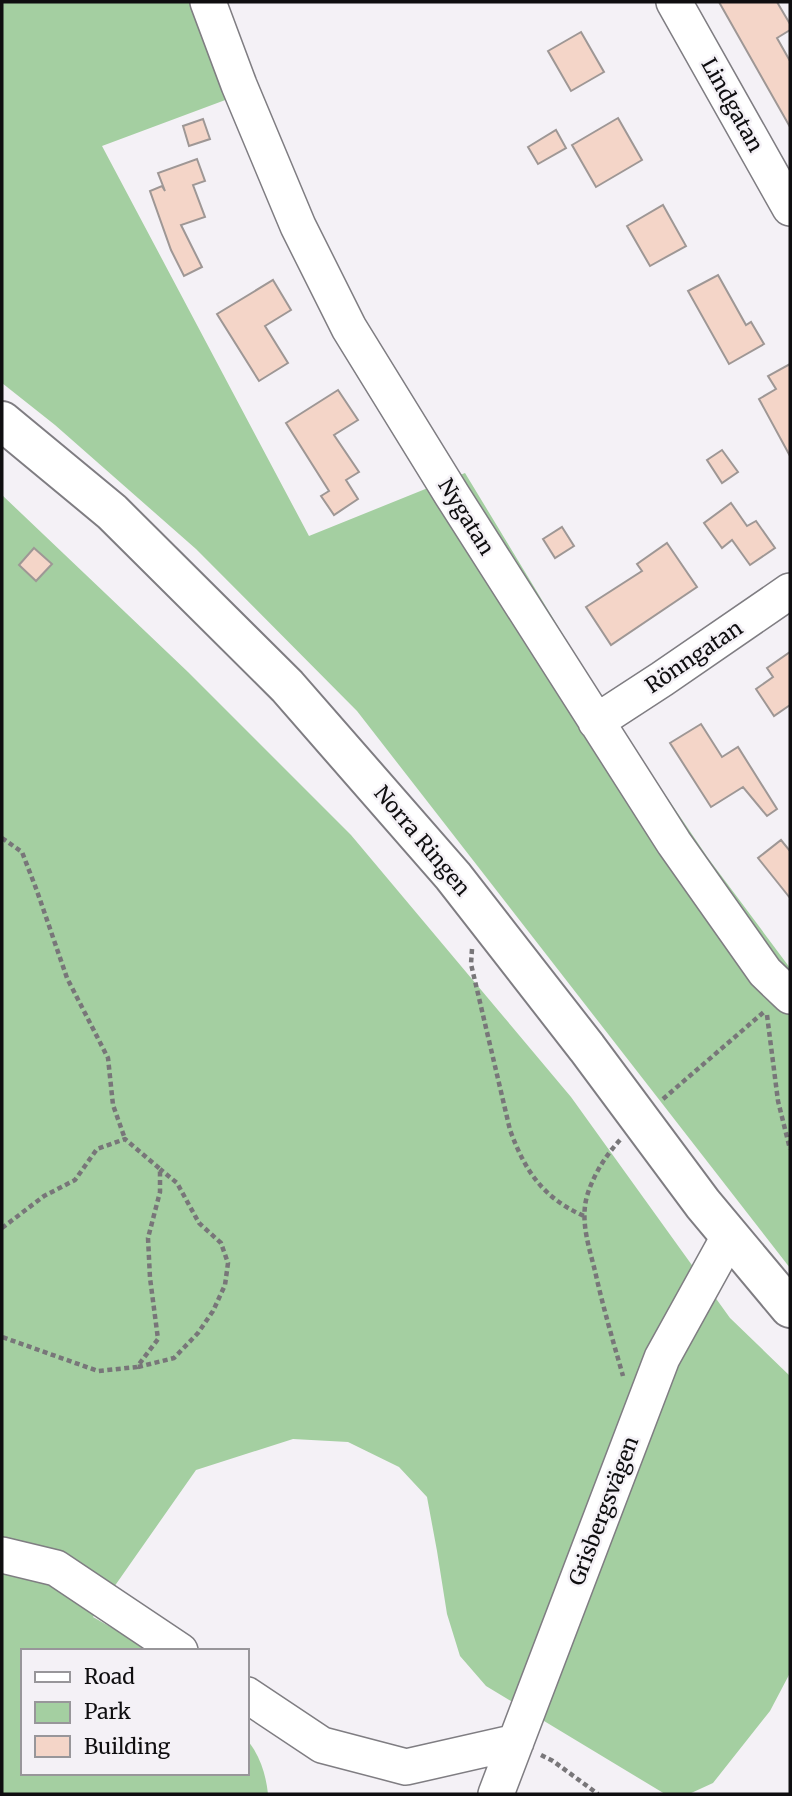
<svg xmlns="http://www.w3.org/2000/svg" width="792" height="1796" font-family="Merriweather,serif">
	<rect width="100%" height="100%" fill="#f4f1f6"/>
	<path fill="#a4cfa1" d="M 2,2 L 192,2 L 228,99 L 102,146 L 309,536 L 465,473 L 616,722 L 708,858 L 790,968 L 790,1268 L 357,711 L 196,549 L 55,425 L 2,383 Z
		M 2,495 L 188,672 L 351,835 L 571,1097 L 730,1318 L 790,1376 L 790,1673 L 770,1711 L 713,1783 L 689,1794 L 665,1794 L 486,1686 L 460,1656 L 447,1614 L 437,1551 L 427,1497 L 399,1467 L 348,1442 L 293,1439 L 196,1470 L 93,1617 L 153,1651 L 23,1651 L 23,1773 L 247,1773 L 247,1740 C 260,1755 266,1775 268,1794 L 2,1794 Z"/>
	<path fill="#f4d5c8" stroke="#9e9795" stroke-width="2" d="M 719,2 L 777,2 L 790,24 L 790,30 L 777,38 L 790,61 L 790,127 Z
		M 581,32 L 604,72 L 571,91 L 548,51 Z
		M 618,118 L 642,160 L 596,187 L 572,145 Z
		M 203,119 L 210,139 L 189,146 L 183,126 Z
		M 556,130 L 566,148 L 538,164 L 528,147 Z
		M 197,159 L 205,181 L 193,185 L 205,217 L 181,225 L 202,267 L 184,276 L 171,250 L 150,191 L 162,186 L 165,191 L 158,173 Z
		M 663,205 L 686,246 L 650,266 L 627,226 Z
		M 718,275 L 746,325 L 751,322 L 764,344 L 729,364 L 688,291 Z
		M 273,280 L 291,310 L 265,326 L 288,363 L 259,381 L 217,314 Z
		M 790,364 L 790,456 L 759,399 L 776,389 L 768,376 Z
		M 338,390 L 358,420 L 334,435 L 359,472 L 346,480 L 358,499 L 334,515 L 321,496 L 329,491 L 286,423 Z
		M 722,450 L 738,472 L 722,483 L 707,460 Z
		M 731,503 L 747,526 L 756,521 L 775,548 L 750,565 L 732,540 L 722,548 L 704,523 Z
		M 562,527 L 574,546 L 555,558 L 543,539 Z
		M 667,543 L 697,587 L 611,645 L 586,607 L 642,571 L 637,564 Z
		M 34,548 L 52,564 L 36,581 L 19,565 Z
		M 790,652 L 790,705 L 774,716 L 756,689 L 773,677 L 767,668 Z
		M 701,724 L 722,757 L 738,747 L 777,809 L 767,816 L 743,787 L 711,807 L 670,743 Z
		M 781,840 L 790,851 L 790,898 L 758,858 Z"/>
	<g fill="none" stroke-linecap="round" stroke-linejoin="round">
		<g stroke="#7f7d82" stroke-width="38">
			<path id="minor" d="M 208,2 L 239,85 L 298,226 L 349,328 L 452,495 L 674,843 L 765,972 L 790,996
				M 674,2 L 790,208
				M 596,722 L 662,679 L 790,591
				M 2,1555 L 56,1568 L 180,1651
				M 247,1695 L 322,1745 L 406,1767 L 516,1742
				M 496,1794 L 662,1358 L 730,1235"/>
		</g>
		<g stroke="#7f7d82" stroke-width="42">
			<path id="major" d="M 2,421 L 112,512 L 287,686 L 453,876 L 587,1048 L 703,1204 L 790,1308"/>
		</g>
		<path stroke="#787679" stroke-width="4.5" stroke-dasharray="5 3.5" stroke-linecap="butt" d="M 2,838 L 22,852 L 37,891 L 67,978 L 108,1058 L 113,1105 L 125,1139
			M 472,949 L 471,964 L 510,1130 C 525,1171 543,1198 584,1216
			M 767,1015 L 778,1101 L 790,1149
			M 663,1099 L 765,1011
			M 620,1140 C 605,1156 593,1176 587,1196 C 580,1221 589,1247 595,1271 C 603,1307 613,1341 623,1376
			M 2,1228 L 44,1196 L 75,1180 L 97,1149 L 125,1139 L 160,1169 L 160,1192 L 148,1238 L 150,1278 L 158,1339 L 137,1367 L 98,1371 L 2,1337
			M 138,1367 L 174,1358 L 198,1333 L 213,1311 L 225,1285 L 228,1263 L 221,1243 L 199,1223 L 177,1183 L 160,1169
			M 541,1755 L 553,1761 L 598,1794"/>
		<use href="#minor" stroke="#fff" stroke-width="35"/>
		<use href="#major" stroke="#fff" stroke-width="38"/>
	</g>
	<g text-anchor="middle" stroke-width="5" stroke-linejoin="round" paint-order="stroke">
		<g font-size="21" fill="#0f0e10" stroke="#f4f1f6">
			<text transform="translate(732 105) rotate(61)" y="7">Lindgatan</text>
			<text transform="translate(466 517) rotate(58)" y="7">Nygatan</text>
			<text transform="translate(694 657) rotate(-34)" y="7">Rönngatan</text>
			<text transform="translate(422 841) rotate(50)" y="7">Norra Ringen</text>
			<text transform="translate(604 1511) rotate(-69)" y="7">Grisbergsvägen</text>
		</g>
	</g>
	<rect width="792" height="1796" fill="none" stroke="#0f0e10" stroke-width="7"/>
	<rect x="21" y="1649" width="228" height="126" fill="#f4f1f6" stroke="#98969a" stroke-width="2"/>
	<rect x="35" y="1672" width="35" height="10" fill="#ffffff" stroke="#98969a" stroke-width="2"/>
	<text x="84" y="1684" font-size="21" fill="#0f0e10">Road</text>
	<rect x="35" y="1702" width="35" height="21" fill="#a4cfa1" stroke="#98969a" stroke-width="2"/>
	<text x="84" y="1719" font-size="21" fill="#0f0e10">Park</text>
	<rect x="35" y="1736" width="35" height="21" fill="#f4d5c8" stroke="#98969a" stroke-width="2"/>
	<text x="84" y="1754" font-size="21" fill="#0f0e10">Building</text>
</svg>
